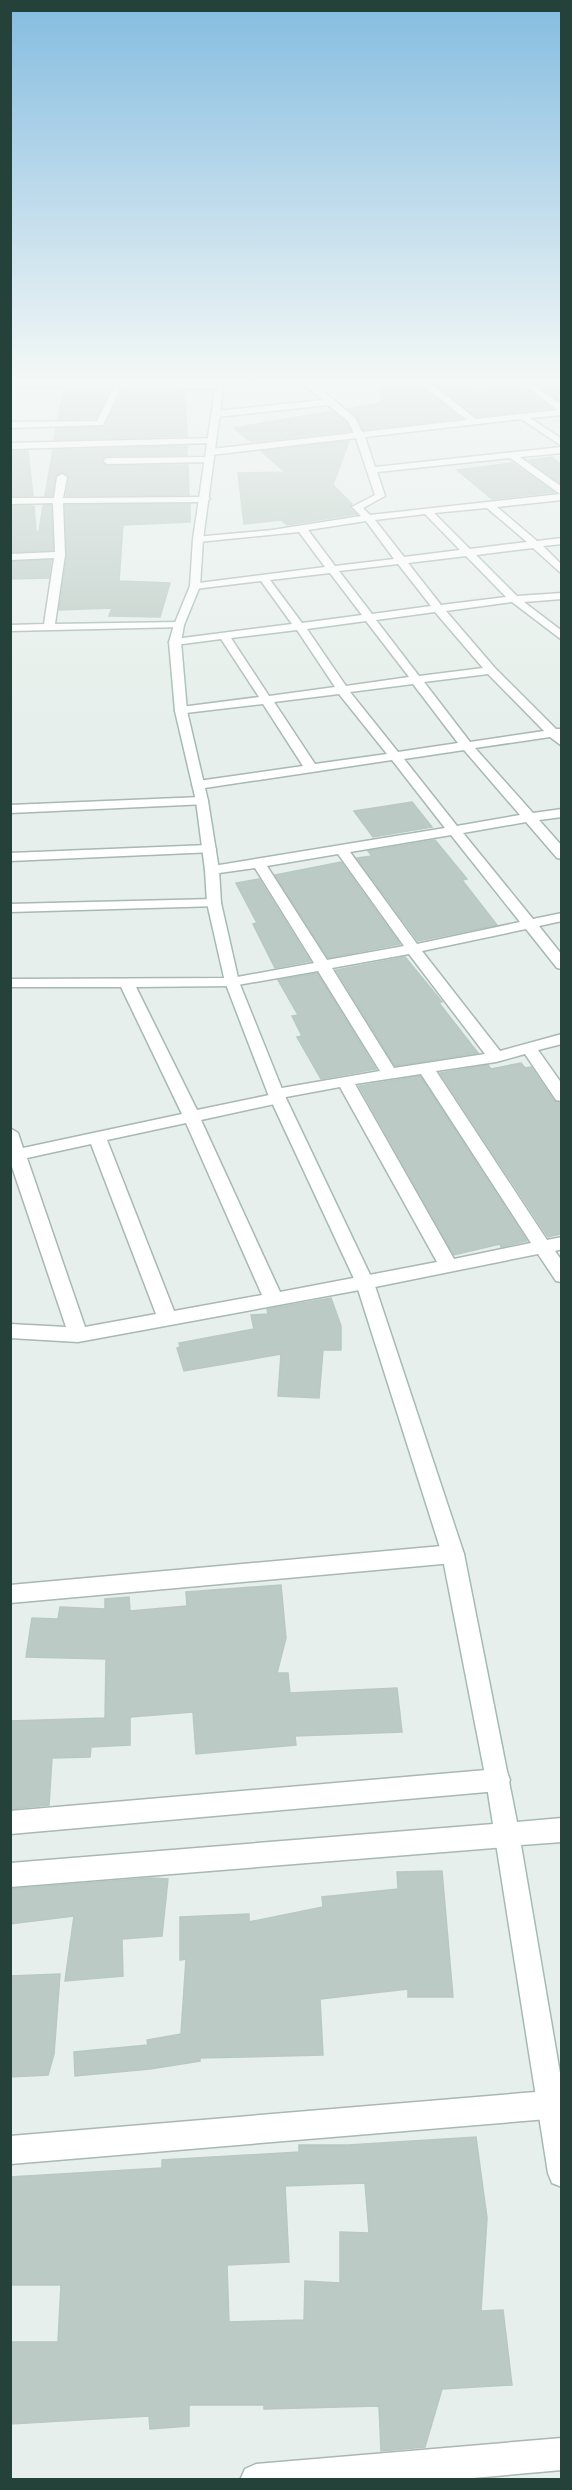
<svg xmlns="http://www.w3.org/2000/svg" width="572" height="2490" font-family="Inter,sans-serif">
	<rect width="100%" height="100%" fill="#e6efeb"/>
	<path fill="#bbcac4" stroke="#b8c9c2" stroke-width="1.5" fill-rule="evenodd" d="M 379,383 L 418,383 L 461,418 L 363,430 L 357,417 L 348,409 L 381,403 Z
		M 434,383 L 465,383 L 473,388 L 519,383 L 552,408 L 477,417 Z
		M 536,383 L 561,383 L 561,402 Z
		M 109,390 L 96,419 L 58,419 L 63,391 Z
		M 122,390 L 185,390 L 187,436 L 54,440 L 56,429 L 105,426 Z
		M 332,411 L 346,422 L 351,431 L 251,442 L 234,428 Z
		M 349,441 L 333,485 L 352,504 L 350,509 L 356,514 L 287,525 L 281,520 L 244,524 L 238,473 L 285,472 L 261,451 Z
		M 187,446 L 187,455 L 107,456 L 101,461 L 107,466 L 188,465 L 189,495 L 66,496 L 69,476 L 61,472 L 55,477 L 52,496 L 45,496 L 53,450 Z
		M 10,451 L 28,451 L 33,496 L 10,496 Z
		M 552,457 L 561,465 L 561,484 L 529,460 Z
		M 512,463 L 554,492 L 492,499 L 457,470 Z
		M 190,504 L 190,522 L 123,525 L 119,581 L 170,583 L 160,617 L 109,616 L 112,608 L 59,610 L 67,555 L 65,505 Z
		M 43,505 L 51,505 L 53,550 L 10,552 L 10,506 L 34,506 L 36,531 L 39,532 Z
		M 51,560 L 49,578 L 10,579 L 10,562 Z
		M 412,802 L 432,827 L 373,837 L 354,811 Z
		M 435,840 L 467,879 L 462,880 L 497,925 L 418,941 L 357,858 L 372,856 L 368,851 Z
		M 341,862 L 400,944 L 328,958 L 275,875 Z
		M 259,879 L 310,961 L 275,968 L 253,924 L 257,923 L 236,883 Z
		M 405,957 L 442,1002 L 439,1003 L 478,1053 L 395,1066 L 336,970 Z
		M 317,973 L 376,1069 L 321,1079 L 297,1037 L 302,1036 L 292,1016 L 298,1015 L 278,980 Z
		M 521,1063 L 525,1068 L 531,1067 L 554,1101 L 561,1103 L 561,1234 L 548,1237 L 440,1073 L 488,1065 L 491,1069 Z
		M 420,1076 L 527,1241 L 501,1247 L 500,1244 L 454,1255 L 359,1086 Z
		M 331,1298 L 341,1326 L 341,1350 L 323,1350 L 319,1398 L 278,1396 L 281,1354 L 184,1371 L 177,1348 L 180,1347 L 179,1343 L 254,1329 L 251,1315 L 268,1314 L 267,1309 Z
		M 281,1585 L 286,1638 L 277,1673 L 288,1673 L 290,1693 L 397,1688 L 402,1732 L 295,1736 L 296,1745 L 196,1754 L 193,1712 L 130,1717 L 130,1745 L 91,1747 L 90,1757 L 52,1758 L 49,1805 L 10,1809 L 10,1721 L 105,1718 L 106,1659 L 26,1657 L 32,1618 L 58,1619 L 60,1607 L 105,1609 L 105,1599 L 129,1597 L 130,1611 L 187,1606 L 186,1592 Z
		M 442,1871 L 453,1997 L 408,1997 L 408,1989 L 320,1999 L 323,2055 L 200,2058 L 200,2061 L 150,2069 L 75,2076 L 74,2052 L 148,2045 L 147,2040 L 181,2034 L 186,1959 L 180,1960 L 180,1917 L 249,1914 L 249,1922 L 323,1907 L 322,1897 L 398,1889 L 397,1872 Z
		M 151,1878 L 168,1879 L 162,1936 L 122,1939 L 123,1976 L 65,1981 L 74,1916 L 10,1924 L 10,1889 Z
		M 60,1974 L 54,2054 L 48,2075 L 10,2077 L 10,1976 Z
		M 476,2137 L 487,2218 L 481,2311 L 503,2310 L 512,2385 L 442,2389 L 425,2447 L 381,2451 L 379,2406 L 264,2409 L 264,2405 L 189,2405 L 189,2426 L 150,2429 L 149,2416 L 10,2424 L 10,2342 L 58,2342 L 61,2285 L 10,2285 L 10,2177 L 162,2168 L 162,2160 L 299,2152 L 299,2145 L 348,2145 ZM 365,2183 L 369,2233 L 340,2232 L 340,2283 L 305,2281 L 304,2320 L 229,2322 L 227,2265 L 289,2262 L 285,2186 Z"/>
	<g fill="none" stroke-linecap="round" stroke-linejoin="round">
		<g stroke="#a8b8b2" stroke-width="3">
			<path id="minor" d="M 10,383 L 219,384 L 223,386 L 219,388 L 121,387 L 103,425 L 10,428 L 10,422 L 97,421 L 114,386 L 10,387 Z
				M 302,383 L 312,383 L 334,400 L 355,418 L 362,432 L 467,420 L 420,383 L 430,383 L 476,419 L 558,410 L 521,383 L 531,383 L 562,405 L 562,415 L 530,418 L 562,439 L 562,446 L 521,419 L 365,437 L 375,467 L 562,447 L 562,453 L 520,457 L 562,487 L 562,500 L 497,507 L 537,541 L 562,538 L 562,544 L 543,546 L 562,565 L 562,574 L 533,548 L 476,555 L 517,596 L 562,593 L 562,599 L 524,602 L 562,631 L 562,640 L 512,602 L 446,611 L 495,668 L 556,729 L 562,729 L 562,746 L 550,737 L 475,748 L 533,813 L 562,809 L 562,817 L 539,820 L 562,846 L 562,859 L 557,858 L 526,822 L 463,833 L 533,919 L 562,913 L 562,921 L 539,926 L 562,955 L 562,969 L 557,968 L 526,929 L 422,951 L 500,1051 L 562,1034 L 562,1044 L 538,1050 L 562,1084 L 562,1101 L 556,1100 L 525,1054 L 496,1062 L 436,1071 L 547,1240 L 562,1237 L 562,1249 L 555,1251 L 562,1261 L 562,1282 L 556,1281 L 538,1254 L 365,1289 L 78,1342 L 10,1338 L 10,1324 L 66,1327 L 10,1161 L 10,1128 L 18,1133 L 23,1148 L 182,1114 L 121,987 L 10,987 L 10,979 L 232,978 L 314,963 L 255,868 L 212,874 L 207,873 L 205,870 L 207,867 L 445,828 L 392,760 L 198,789 L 192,785 L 198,781 L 303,766 L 263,704 L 177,714 L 175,711 L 181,707 L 259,697 L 221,639 L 175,645 L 169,642 L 175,639 L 292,624 L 261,581 L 195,589 L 191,588 L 191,584 L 325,567 L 299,532 L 198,542 L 195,541 L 195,537 L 272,530 L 361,516 L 352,507 L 375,495 L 356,438 L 211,455 L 207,452 L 211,449 L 354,433 L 348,421 L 328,405 L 217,417 L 213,414 L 217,411 L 323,400 ZM 510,458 L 560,494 L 370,515 L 363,508 L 385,496 L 377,472 ZM 486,508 L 487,508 L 527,542 L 470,549 L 434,513 ZM 425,514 L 460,550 L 404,557 L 375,520 ZM 366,521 L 394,559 L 335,566 L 308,530 ZM 466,556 L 506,597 L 441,605 L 408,563 ZM 398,564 L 431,606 L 372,614 L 339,571 ZM 330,573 L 362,615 L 302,623 L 270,580 ZM 435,612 L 483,668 L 419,676 L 376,620 ZM 366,621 L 409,677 L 346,686 L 307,629 ZM 297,630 L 335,687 L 269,696 L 231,638 ZM 488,674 L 544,731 L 470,742 L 424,682 ZM 413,684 L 458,743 L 398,752 L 350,692 ZM 339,694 L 387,754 L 315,764 L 274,702 ZM 464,750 L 520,815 L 457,826 L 404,759 ZM 451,835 L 520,922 L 417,944 L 350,852 ZM 338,854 L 404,946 L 327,960 L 267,866 ZM 409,954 L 485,1054 L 394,1068 L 332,968 ZM 318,971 L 380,1071 L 276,1089 L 270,1090 L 269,1095 L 197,1110 L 136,987 L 232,986 ZM 421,1074 L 531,1243 L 454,1259 L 355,1084 ZM 340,1087 L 437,1262 L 280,1292 L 201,1120 L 284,1102 L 286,1097 ZM 186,1123 L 262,1295 L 174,1311 L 107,1140 ZM 91,1144 L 156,1314 L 85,1327 L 27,1158 Z
				M 215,438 L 215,442 L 212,443 L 10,449 L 10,443 Z
				M 210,457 L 213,458 L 213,462 L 107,464 L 103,461 L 107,458 Z
				M 62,474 L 67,477 L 63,498 L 208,497 L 210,499 L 205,502 L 63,503 L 65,555 L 55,624 L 179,622 L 184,625 L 183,627 L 10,631 L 10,625 L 44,624 L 54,558 L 10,560 L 10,554 L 55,552 L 53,503 L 10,504 L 10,498 L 54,498 L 57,477 Z
				M 202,797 L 207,798 L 208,801 L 207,804 L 10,813 L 10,805 Z
				M 209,845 L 214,846 L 216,849 L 214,852 L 10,861 L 10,853 Z
				M 214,899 L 219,900 L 221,903 L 219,906 L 10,912 L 10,904 Z
				M 453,1545 L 461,1548 L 464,1554 L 461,1560 L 453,1563 L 10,1603 L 10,1585 Z
				M 498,1769 L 507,1772 L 510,1780 L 507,1788 L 498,1791 L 10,1834 L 10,1811 Z
				M 506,1823 L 515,1827 L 518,1835 L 515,1843 L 506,1847 L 10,1887 L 10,1863 Z
				M 560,2090 L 560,2118 L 10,2164 L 10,2136 Z
				M 562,2438 L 562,2470 L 450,2480 L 240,2480 L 245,2469 L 256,2464 Z"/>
		</g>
		<g stroke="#a4bbb3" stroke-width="3">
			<path id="secondary" d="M 216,383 L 224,383 L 203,539 L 200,586 L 184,625 L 181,642 L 187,711 L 208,801 L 219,870 L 221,903 L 239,982 L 284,1094 L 374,1283 L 464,1554 L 517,1822 L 562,1818 L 562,1842 L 521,1845 L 562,2085 L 562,2187 L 552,2183 L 548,2173 L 486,1780 L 442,1554 L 356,1283 L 268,1094 L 225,982 L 207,903 L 205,870 L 196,801 L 175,711 L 169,642 L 174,625 L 190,586 L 193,539 Z"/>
		</g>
		<use href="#minor" fill="#fff" fill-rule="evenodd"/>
		<use href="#secondary" fill="#fff" fill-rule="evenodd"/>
	</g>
	<linearGradient id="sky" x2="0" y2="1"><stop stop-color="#84bce0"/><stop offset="0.52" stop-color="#f4f8f6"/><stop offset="1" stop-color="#f4f8f6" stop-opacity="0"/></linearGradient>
	<rect width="572" height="732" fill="url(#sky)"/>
	<rect width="572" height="2490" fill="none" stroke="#24423a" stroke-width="24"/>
</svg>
